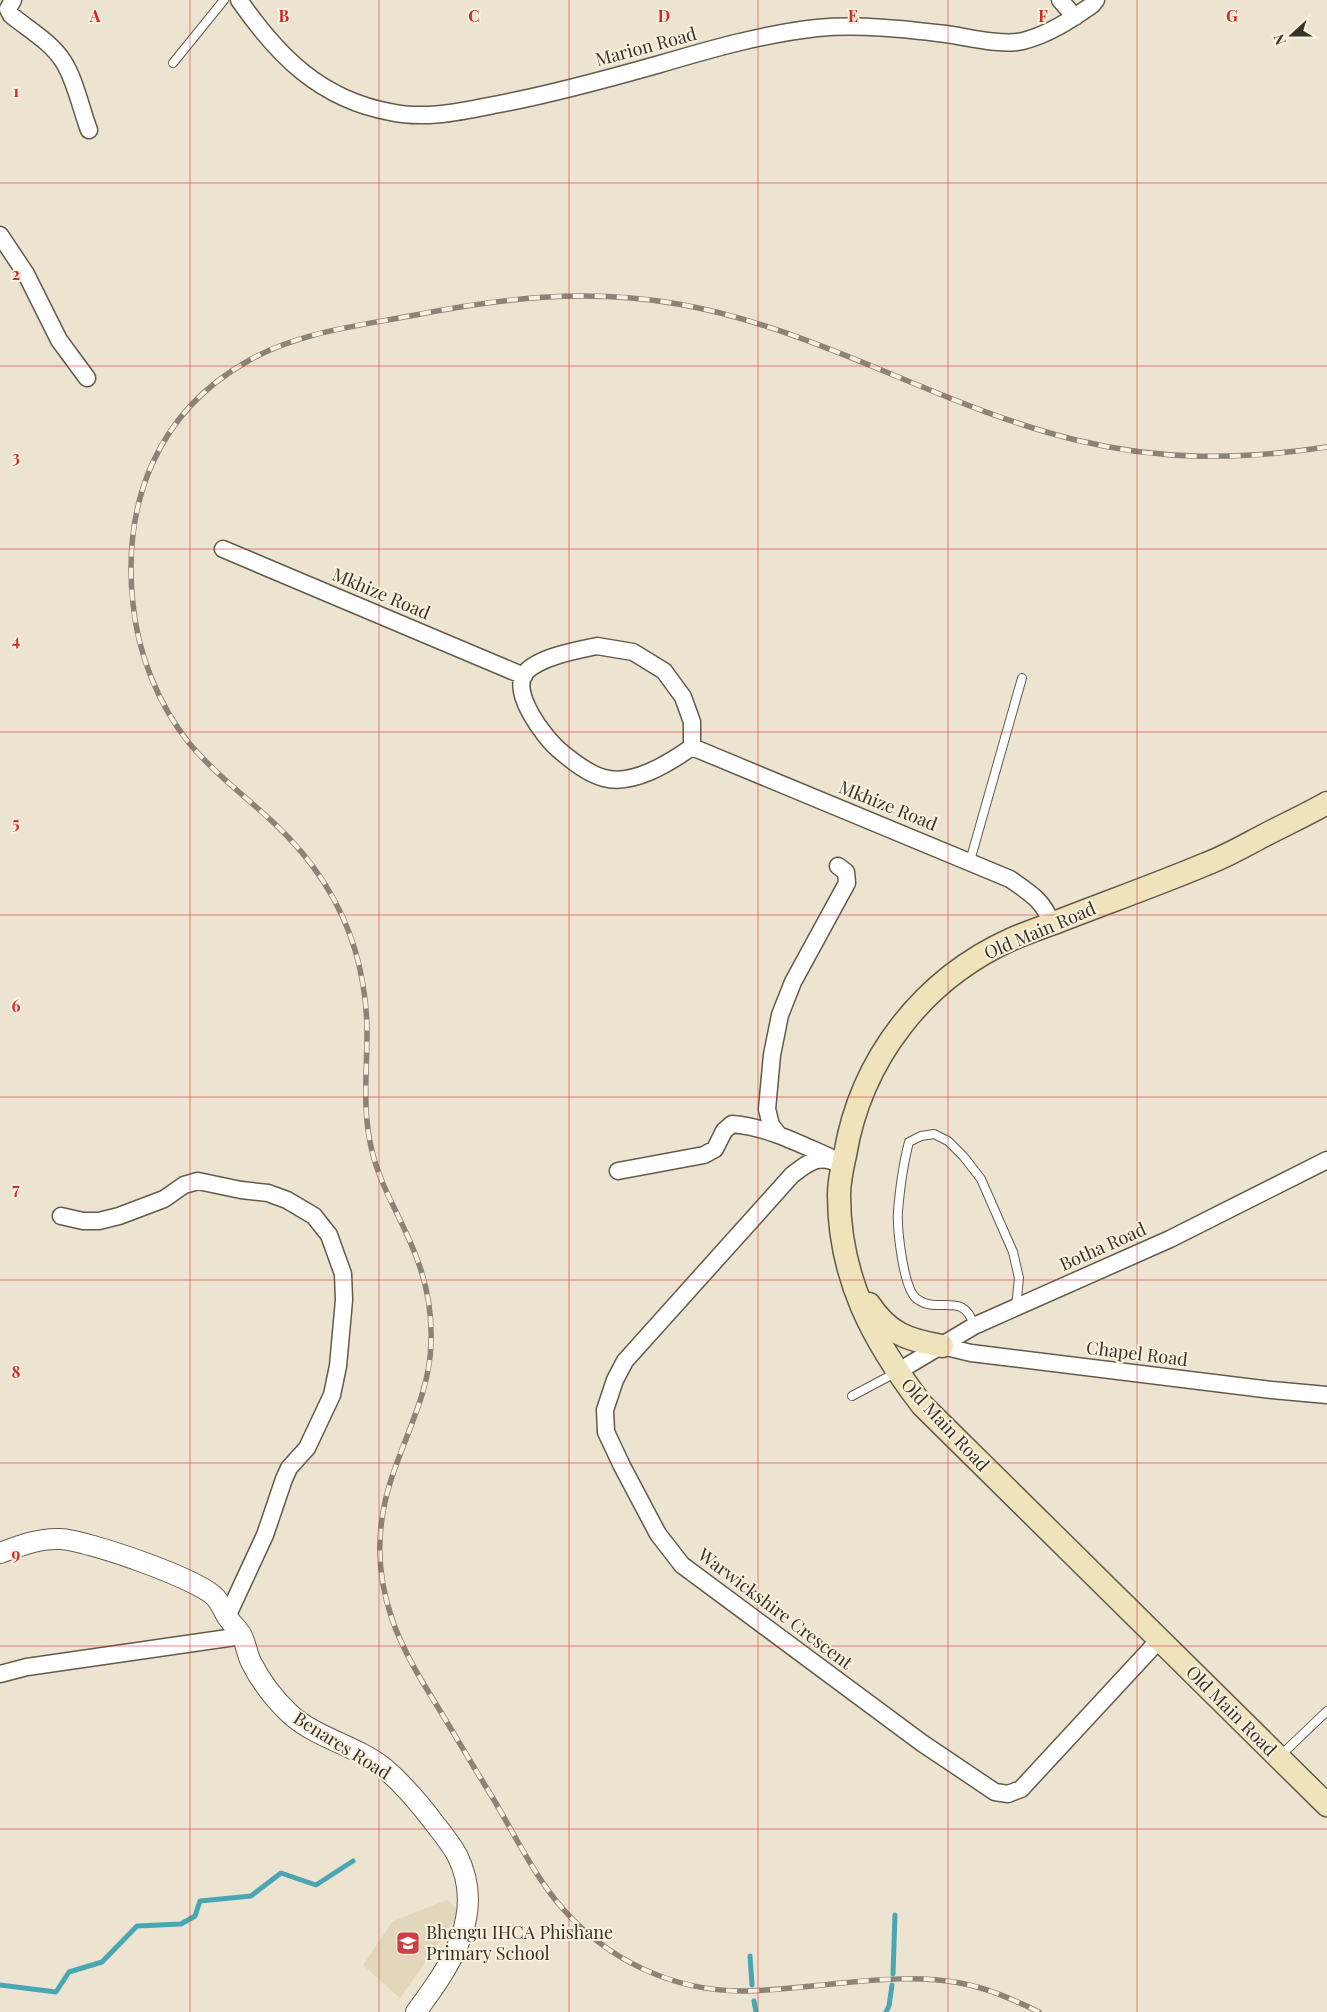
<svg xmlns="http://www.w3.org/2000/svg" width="1327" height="2012" font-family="'Playfair Display',serif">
	<rect width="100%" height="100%" fill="#ece3d0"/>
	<path fill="#e2d6bc" d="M 447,1900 L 460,1912 L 400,1998 L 363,1965 L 393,1921 Z"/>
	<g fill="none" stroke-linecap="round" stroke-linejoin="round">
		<path stroke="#49a6b3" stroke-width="5" d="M 750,1956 L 752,1985
			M 893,1974 L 895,1915
			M 0,1985 L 56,1992 L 69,1972 L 102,1962 L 137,1926 L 181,1924 L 195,1916 L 200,1901 L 251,1896 L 281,1873 L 316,1885 L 353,1861
			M 754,2001 L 756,2012
			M 886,2012 L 889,2006 L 892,1985"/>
		<g stroke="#625b4a" stroke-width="10">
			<path id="service" d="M 173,63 L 224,0
				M 970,861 L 1022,678
				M 974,1326 C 964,1290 938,1315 917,1299 C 903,1289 897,1228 898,1211 C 900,1188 903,1164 909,1142 L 921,1136 L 934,1134 L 948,1141 L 964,1157 L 981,1179 L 1013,1252 L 1019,1278 L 1016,1307
				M 852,1396 L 897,1372
				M 1280,1756 L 1327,1711"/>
		</g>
		<g stroke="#625b4a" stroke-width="19">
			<path id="minor" d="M 13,0 L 8,9 L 11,15 C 28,29 51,42 63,61 C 75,79 81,109 89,130
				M 239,0 C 278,56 320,99 390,112 C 426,120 463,111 499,104 C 553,94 607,79 660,64 C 711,49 763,34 817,28 C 859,24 904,29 946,34 C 968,37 1002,46 1023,41 C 1050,34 1070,20 1092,5 L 1096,0
				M 1060,0 L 1075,17
				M 0,235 L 26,274 L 59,340 L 87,378
				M 223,549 L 524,676
				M 597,646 L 633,652 L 664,671 L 683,697 L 692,722 L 692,747 C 669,763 633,786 604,778 C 588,774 572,761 559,750 C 544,737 509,691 526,672 C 539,657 578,650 597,646 Z
				M 692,747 L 1010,879 C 1030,893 1043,900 1052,924
				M 778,1134 L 771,1125 L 767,1109 L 772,1055 L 780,1015 L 793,982 L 847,883 L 846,872 L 838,866
				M 843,1165 C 819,1154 811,1160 792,1175 L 625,1361 L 615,1380 L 605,1410 L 606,1432 L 622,1466 L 658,1534 L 682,1565 L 922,1743 L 995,1792 L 1008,1794 L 1021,1789 L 1159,1640
				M 618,1171 L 704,1155 L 715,1149 L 724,1131 L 732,1124 C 768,1127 800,1144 832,1158
				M 61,1216 L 83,1221 L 99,1221 L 119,1216 L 164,1199 L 184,1185 L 198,1181 L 241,1190 L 268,1193 L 287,1200 L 314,1216 L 329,1235 L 343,1274 L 344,1300 L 338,1366 L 332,1395 L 307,1448 L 289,1468 L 284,1479 L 265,1535 L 227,1617
				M 942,1346 L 971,1353 L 1272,1390 L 1327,1395
				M 897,1372 L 974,1326 L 1170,1239 L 1327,1160
				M 0,1674 L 27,1667 L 242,1636"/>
		</g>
		<g stroke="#625b4a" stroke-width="22">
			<path id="tertiary" d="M 0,1553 C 19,1546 39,1538 60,1539 C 86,1540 200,1579 216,1598 C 221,1604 224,1612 228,1618 C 232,1624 239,1630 242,1636 C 246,1644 247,1654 251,1662 C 261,1682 274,1699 290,1714 C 316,1738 355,1745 383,1767 C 402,1783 420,1804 435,1824 C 443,1834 451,1844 457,1855 C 487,1914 450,1966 416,2012"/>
		</g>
		<g stroke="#625b4a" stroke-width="25">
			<path id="secondary" d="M 1327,803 C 1306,815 1284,825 1263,836 C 1244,846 1225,857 1206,864 C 1156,885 1105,903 1054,923 C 1040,928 1026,933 1012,939 C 923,979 861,1059 845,1155 C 842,1168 839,1182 839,1195 C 839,1278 873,1341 922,1405 L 1327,1805
				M 869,1304 C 889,1334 908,1340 942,1346"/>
		</g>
		<use href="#service" stroke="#fff" stroke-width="8"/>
		<use href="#minor" stroke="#fff" stroke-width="16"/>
		<use href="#tertiary" stroke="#fff" stroke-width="20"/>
		<use href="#secondary" stroke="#efe3bc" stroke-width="22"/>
		<g stroke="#8a8477" stroke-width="5.5">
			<path id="rail" d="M 1039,2012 C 1014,2000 988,1988 960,1983 C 921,1976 881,1979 842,1983 C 809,1986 775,1991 742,1991 C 673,1991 608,1960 563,1909 C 534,1876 514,1833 491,1795 C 473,1766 456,1737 439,1709 C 421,1680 403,1651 392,1619 C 381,1587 377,1552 382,1519 C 390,1457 430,1405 431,1342 C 432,1314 427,1285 417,1259 C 404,1222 381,1189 372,1151 C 362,1111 367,1073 367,1033 C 367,1005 363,977 355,950 C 340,900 312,859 275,824 C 246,797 214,773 189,743 C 158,704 138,654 133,604 C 122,503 157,412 248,361 C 296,333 356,326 410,316 C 501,298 586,288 678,304 C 817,328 940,407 1076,440 C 1162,461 1240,460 1327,447"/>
		</g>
		<use href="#rail" stroke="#f9f0dd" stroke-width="4" stroke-dasharray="11" stroke-linecap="butt"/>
	</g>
	<path fill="none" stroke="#d62828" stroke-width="1" stroke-opacity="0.55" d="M 190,0 L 190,2012M 379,0 L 379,2012M 569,0 L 569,2012M 758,0 L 758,2012M 948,0 L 948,2012M 1137,0 L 1137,2012M 0,183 L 1327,183M 0,366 L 1327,366M 0,549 L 1327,549M 0,732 L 1327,732M 0,915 L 1327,915M 0,1097 L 1327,1097M 0,1280 L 1327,1280M 0,1463 L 1327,1463M 0,1646 L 1327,1646M 0,1829 L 1327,1829"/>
	<defs>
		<g id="school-square" transform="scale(1.25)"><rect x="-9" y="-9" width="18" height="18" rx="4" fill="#cd3e46" stroke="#f9f0dd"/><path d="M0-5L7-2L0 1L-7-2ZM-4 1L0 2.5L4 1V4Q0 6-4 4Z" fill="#fff"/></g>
	</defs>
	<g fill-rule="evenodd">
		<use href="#school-square" x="408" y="1943"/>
	</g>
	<g text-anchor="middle" stroke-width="4" stroke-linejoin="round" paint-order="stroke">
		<g font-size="18" fill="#36332b" stroke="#f9f0dd">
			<text transform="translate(646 47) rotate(-15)" y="6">Marion Road</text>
			<text transform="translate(381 594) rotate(23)" y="6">Mkhize Road</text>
			<text transform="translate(888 806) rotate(22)" y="6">Mkhize Road</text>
			<text transform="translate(1040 931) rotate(-23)" y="6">Old Main Road</text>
			<text transform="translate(1103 1247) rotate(-24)" y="6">Botha Road</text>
			<text transform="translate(1137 1354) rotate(7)" y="6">Chapel Road</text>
			<text transform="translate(945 1425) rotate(47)" y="6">Old Main Road</text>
			<text transform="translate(775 1609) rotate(37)" y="6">Warwickshire Crescent</text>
			<text transform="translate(1231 1711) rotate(45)" y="6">Old Main Road</text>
			<text transform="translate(342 1746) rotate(32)" y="6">Benares Road</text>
		</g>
		<g font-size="18" fill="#36332b" stroke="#f9f0dd" text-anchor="start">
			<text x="426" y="1939">Bhengu IHCA Phishane<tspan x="426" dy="21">Primary School</tspan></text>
		</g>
	</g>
	<g font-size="16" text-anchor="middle" font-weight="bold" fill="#d62828" stroke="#f9f0dd" stroke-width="4" stroke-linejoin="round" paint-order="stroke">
		<text x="95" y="22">A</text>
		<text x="284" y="22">B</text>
		<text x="474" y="22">C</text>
		<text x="664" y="22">D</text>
		<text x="853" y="22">E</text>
		<text x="1043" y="22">F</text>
		<text x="1232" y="22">G</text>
		<text x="16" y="97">1</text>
		<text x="16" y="280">2</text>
		<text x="16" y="463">3</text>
		<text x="16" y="646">4</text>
		<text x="16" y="829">5</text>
		<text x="16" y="1012">6</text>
		<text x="16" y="1195">7</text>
		<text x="16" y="1378">8</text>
		<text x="16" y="1560">9</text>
	</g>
	<g transform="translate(1292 35) rotate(249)" stroke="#f9f0dd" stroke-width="4" paint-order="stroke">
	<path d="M0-4L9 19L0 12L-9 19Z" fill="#36332b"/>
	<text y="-8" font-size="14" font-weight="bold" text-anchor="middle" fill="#36332b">N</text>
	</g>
</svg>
